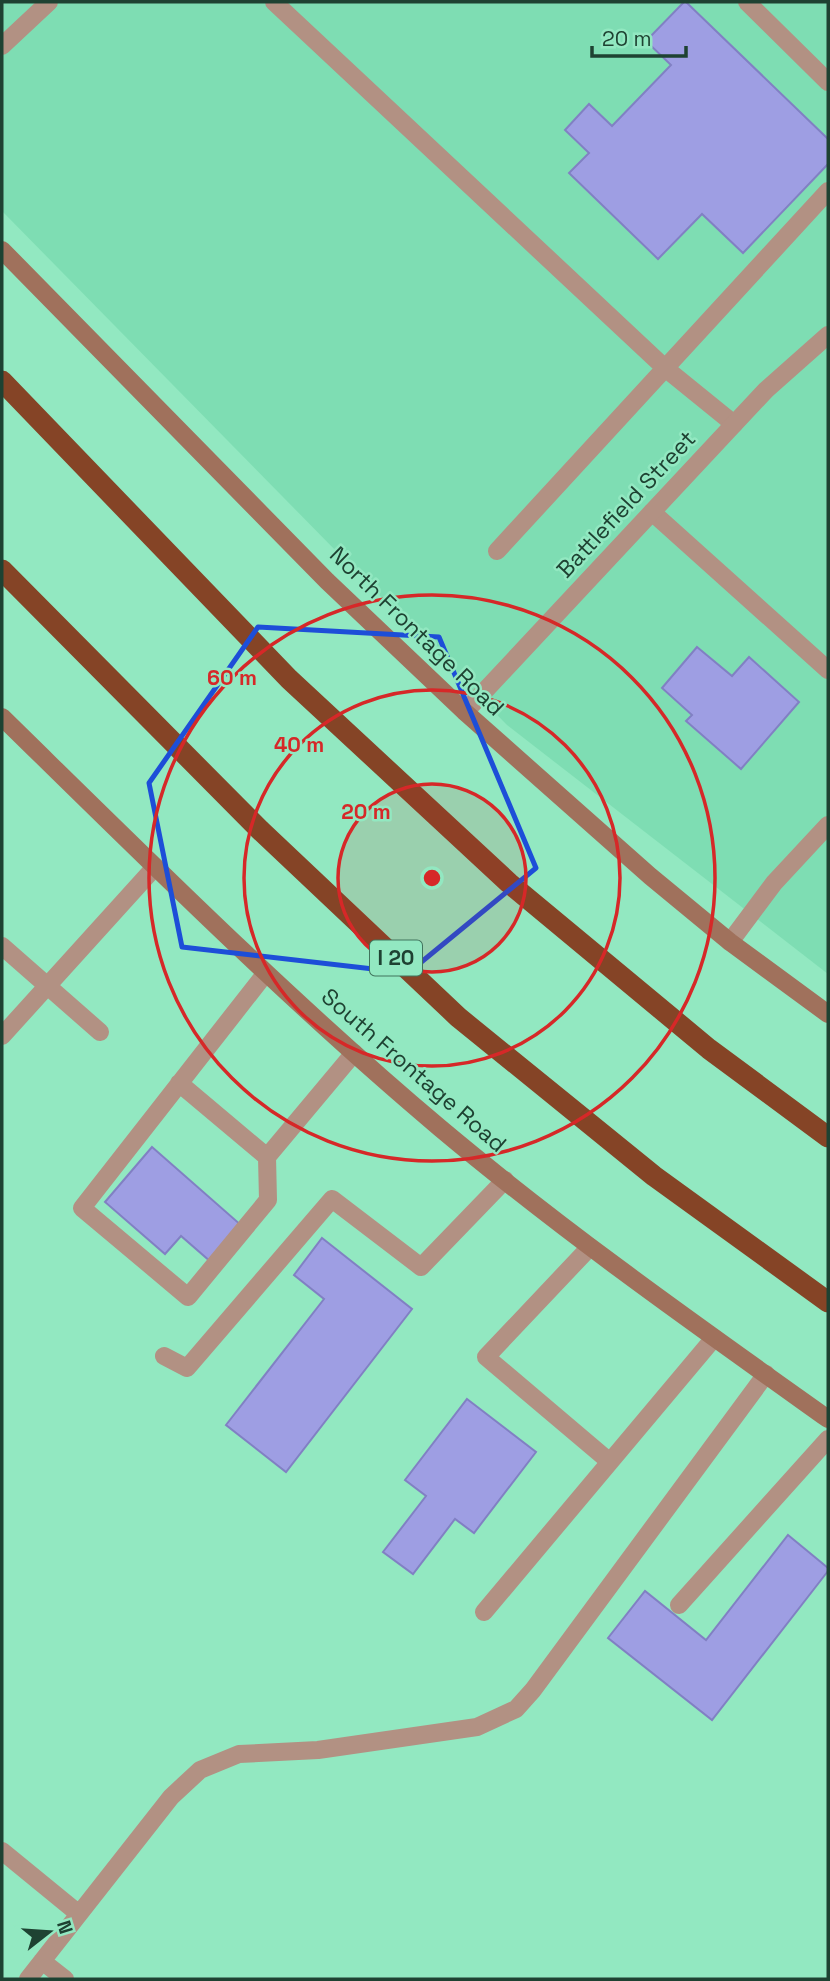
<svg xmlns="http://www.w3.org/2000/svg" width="830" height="1981" font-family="'Space Grotesk',sans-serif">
	<rect width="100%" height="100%" fill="#92e8c1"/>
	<path fill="#7eddb3" d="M 2,2 L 828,2 L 828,974 L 507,725 L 2,211 Z"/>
	<path fill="#9e9ee3" stroke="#8180c3" stroke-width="2" d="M 684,2 L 686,2 L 828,139 L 828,164 L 743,253 L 702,214 L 658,259 L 569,173 L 589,153 L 565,130 L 589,104 L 612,126 L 671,65 L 646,41 Z
		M 697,647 L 732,676 L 749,657 L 799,702 L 741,769 L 686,721 L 692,715 L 662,688 Z
		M 152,1147 L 242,1226 L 211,1262 L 181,1236 L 165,1254 L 105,1202 Z
		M 322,1238 L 412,1309 L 286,1472 L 226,1425 L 324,1299 L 294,1275 Z
		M 467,1399 L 536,1452 L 474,1533 L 455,1519 L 413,1574 L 383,1552 L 426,1496 L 405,1480 Z
		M 788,1535 L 828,1568 L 828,1571 L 712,1720 L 608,1638 L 645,1591 L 706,1640 Z"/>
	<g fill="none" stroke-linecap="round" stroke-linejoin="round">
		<path stroke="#b29183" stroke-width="18" d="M 274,2 L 665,368 L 734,424
			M 747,2 L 828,82
			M 2,46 L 49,2
			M 652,512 L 828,670
			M 497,551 L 828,191
			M 730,942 L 774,883 L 828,825
			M 2,946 L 100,1032
			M 265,974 L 82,1208 L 188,1297 L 268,1200 L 267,1157 L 354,1053
			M 2,1036 L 155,867
			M 179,1083 L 267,1157
			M 590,1247 L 486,1357 L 610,1462
			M 164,1356 L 187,1368 L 332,1199 L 421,1267 L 505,1180
			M 679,1605 L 828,1439
			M 484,1612 L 714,1338
			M 2,1851 L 79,1914
			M 42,1961 L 65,1979
			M 28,1979 L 171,1797 L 200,1770 L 239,1754 L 318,1750 L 477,1727 L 516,1709 L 533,1690 L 766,1374"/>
		<path stroke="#b29183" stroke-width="18" d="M 465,712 L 766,390 L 828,335"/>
		<path stroke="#a0715c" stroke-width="18" d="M 2,250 L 327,581 L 465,712 L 650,876 L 730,942 L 828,1014
			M 2,717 C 145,857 287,999 440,1128 C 564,1232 696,1325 828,1419"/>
		<path stroke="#854426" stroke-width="21" d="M 2,381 L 289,679 L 509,883 L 709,1049 L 828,1137
			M 2,570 L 260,830 L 458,1017 L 654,1176 L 828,1302"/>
	</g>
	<path fill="none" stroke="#1d4ed8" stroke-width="5" stroke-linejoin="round" d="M 258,627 L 439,637 L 536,868 L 408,973 L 182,947 L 149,783 Z"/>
	<circle cx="432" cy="878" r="94" fill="#d62828" fill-opacity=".12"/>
	<g fill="none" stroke="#d62828" stroke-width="3.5">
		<circle cx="432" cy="878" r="94"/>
		<circle cx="432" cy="878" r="188"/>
		<circle cx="432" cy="878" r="283"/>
	</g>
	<g text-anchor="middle" stroke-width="5" stroke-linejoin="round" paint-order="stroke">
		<rect fill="#92e8c1" stroke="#41745d" stroke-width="2" x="370" y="940.5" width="52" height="35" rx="5"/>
		<g font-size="21" font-weight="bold" fill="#1e4232">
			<text x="396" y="965">I 20</text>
		</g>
		<g font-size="23" fill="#1e4232" stroke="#92e8c1">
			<text transform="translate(626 504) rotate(-47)" y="8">Battlefield Street</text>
			<text transform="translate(417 631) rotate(44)" y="8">North Frontage Road</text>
			<text transform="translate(414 1070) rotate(41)" y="8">South Frontage Road</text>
		</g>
	</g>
	<circle cx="432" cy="878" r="10" fill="#d62828" stroke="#92e8c1" stroke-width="3.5"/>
	<g font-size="21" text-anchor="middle" font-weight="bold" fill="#d62828" stroke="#92e8c1" stroke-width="5" stroke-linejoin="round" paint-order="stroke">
		<text x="232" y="685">60 m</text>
		<text x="299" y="752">40 m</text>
		<text x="366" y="819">20 m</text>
	</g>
	<rect width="830" height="1981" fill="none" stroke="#1e4232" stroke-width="7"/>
	<g transform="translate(49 1932) rotate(73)" stroke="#92e8c1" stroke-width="5" paint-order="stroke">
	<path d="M0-5L12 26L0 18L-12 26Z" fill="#1e4232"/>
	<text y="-10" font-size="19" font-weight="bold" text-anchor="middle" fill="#1e4232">N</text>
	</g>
	<path d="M592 46v10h94v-10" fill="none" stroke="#1e4232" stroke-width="3.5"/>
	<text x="602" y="46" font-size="21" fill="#1e4232" stroke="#92e8c1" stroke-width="5" paint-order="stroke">20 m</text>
</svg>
